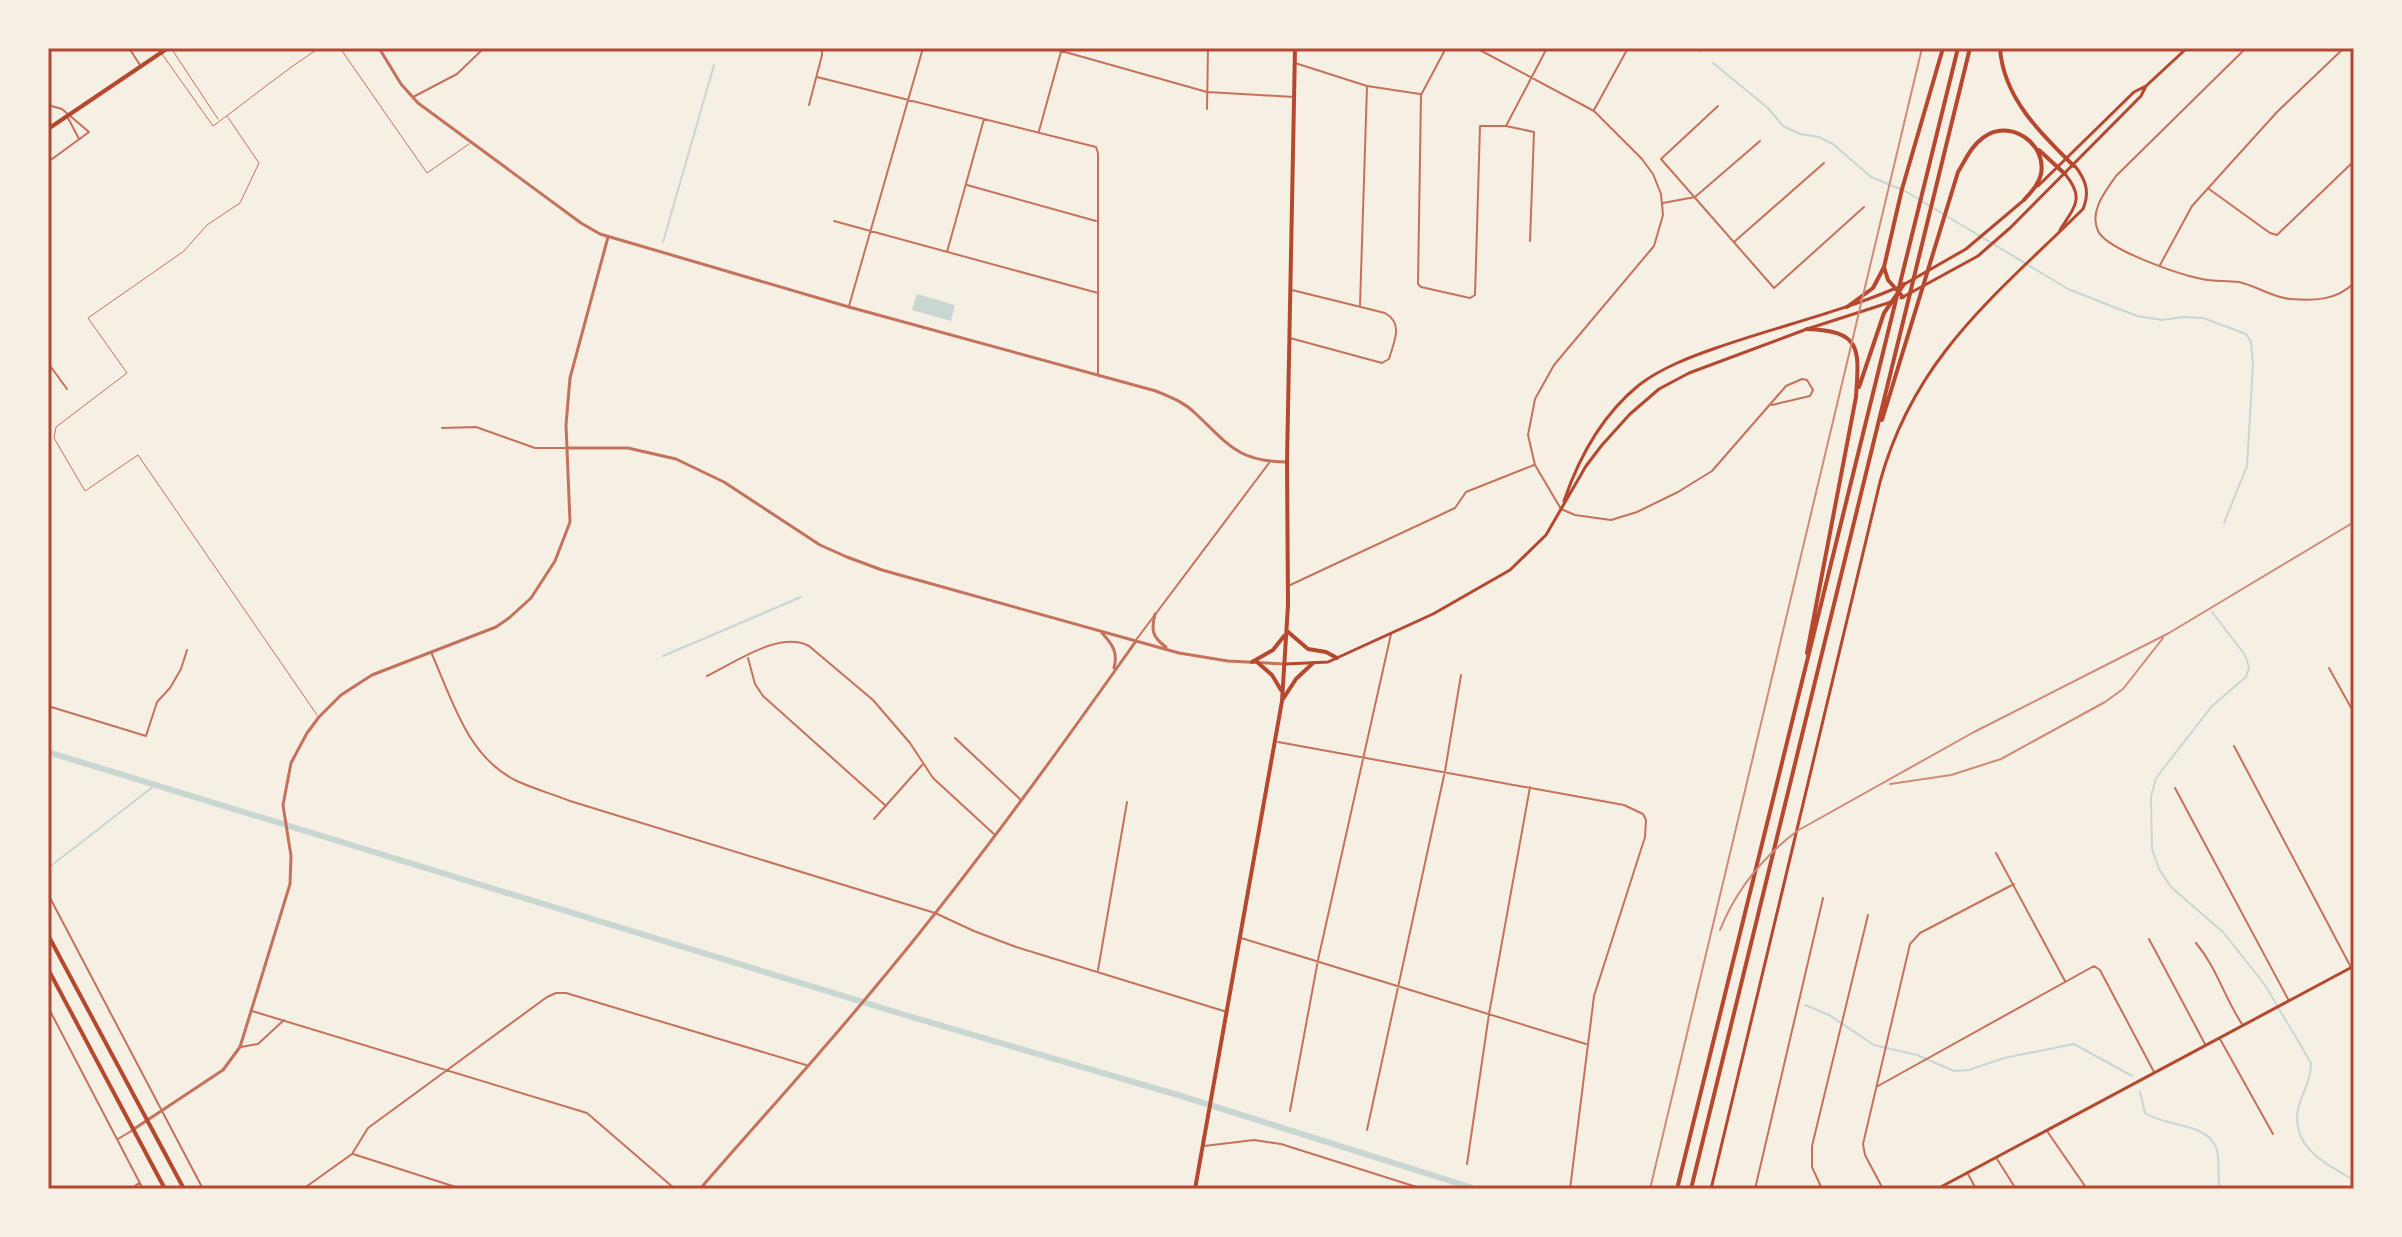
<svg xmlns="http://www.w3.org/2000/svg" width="2402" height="1237" font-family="Jost,sans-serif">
	<rect width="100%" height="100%" fill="#f6efe4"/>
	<path fill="#c9d6d2" d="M 917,294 L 955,305 L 951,321 L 912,310 Z"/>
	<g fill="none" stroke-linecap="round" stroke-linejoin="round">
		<path stroke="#c9d6d2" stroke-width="2" d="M 1696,48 L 1701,52
			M 1713,63 L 1768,108 L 1783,126 L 1800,134 L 1819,137 L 1833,144 L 1871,177 L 1905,191 L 2068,289 L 2137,316 L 2162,320 L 2183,317 L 2203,318 L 2246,334 L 2251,342 L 2253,365 L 2247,466 L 2224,523
			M 663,242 L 714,65
			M 2212,612 L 2245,655 L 2249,667 L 2246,677 L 2212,706 L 2156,778 L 2151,797 L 2152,849 L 2159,869 L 2171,887 L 2223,932 L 2265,985 L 2311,1063 C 2311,1079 2304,1090 2299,1105 C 2288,1145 2325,1164 2354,1180
			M 663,656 L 801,597
			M 48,868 L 154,786
			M 1805,1005 L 1829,1015 L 1874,1045 L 1917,1055 L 1954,1071 L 1969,1070 L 2004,1058 L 2074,1044 L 2132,1076
			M 2140,1092 L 2145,1113 C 2165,1127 2209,1122 2217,1150 C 2220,1163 2217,1177 2220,1189"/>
		<path stroke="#c9d6d2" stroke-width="6" d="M 48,752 L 905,1015 L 1178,1095 L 1476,1189"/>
		<path stroke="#c5725c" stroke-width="1" d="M 171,48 L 218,119
			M 340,48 L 427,173 L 469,144
			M 162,54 L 213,126 C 249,100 282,72 319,48
			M 227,116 L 259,163 L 240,203 L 207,225 L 184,251 L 88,318 L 127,373 L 56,427 L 54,438 L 85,491 L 138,455 L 317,715"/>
		<path stroke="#c5725c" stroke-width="2" d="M 129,48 L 140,65
			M 1051,48 L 1207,92 L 1294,97
			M 1446,48 L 1421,95 L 1418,284 L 1421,287 L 1470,298 L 1475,295 L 1480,126 L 1506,126 L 1547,48
			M 1476,48 L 1594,111 L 1642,159 L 1653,174 L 1661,194 L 1663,215 L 1654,246 L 1554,365 L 1535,399 L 1528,435 L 1535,465 L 1561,509 L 1575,515 L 1611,520 L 1637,512 L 1678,492 L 1712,471 L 1786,386 L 1802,379 L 1807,380 L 1813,390 L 1810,396 L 1772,405
			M 2246,48 L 2116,176 C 2105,192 2089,211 2098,231 C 2107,250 2181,275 2202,279 C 2214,282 2227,280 2239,282 C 2257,286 2273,298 2291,299 C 2315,301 2337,300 2354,283
			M 1295,63 L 1367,86 L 1420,94
			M 817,77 L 1096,147 L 1098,153 L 1098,374
			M 413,97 L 457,74 L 484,48
			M 48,105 L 62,109 L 89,132 L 48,162
			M 809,105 L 822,55 L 822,48
			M 1718,106 L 1661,159 L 1774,288 L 1864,207
			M 1207,109 L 1208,48
			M 1594,110 L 1628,48
			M 67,116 L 79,139
			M 1506,126 L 1534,132 L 1530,241
			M 1039,131 L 1062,48
			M 967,185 L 1096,221
			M 2209,189 L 2270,233 L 2277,235 L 2354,161
			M 1663,203 L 1695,197 L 1760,141
			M 834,221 L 1098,293
			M 1734,242 L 1824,163
			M 947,252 L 984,119
			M 2160,265 L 2192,206 L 2277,112 L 2344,48
			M 1360,305 L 1367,86
			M 849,306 L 923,48
			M 1290,338 L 1382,363 L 1389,359 C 1394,341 1404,324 1385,313 L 1292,290
			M 48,363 L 67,389
			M 442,428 L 476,427 L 535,448 L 565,448
			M 1288,586 L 1455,508 L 1466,492 L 1534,465
			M 1136,640 L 1269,463
			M 431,652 C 452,699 467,757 517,781 C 534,789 553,794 570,801 L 935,913 L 974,931 L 1016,947 L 1227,1012
			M 748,658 L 755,684 L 763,696 L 886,806
			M 2329,668 L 2354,713
			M 707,676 C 734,663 780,630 809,646 L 873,700 L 910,743 L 933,778 L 995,835
			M 48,706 L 146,736 L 157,702 L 170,688 L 181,669 L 187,650
			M 955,738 L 1021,800
			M 1278,742 L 1624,805 L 1643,814 L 1646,820 L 1645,837 L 1594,996 L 1570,1189
			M 2234,746 L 2354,973
			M 2175,788 L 2288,999
			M 874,819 L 922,765
			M 1996,853 L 2065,981
			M 48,894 L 203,1189
			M 1241,938 L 1586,1044
			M 2149,939 L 2205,1044
			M 2196,943 C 2217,968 2224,997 2242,1024
			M 1098,970 L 1127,802
			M 48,1007 L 143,1189
			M 252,1011 L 587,1113 L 675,1189
			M 2220,1039 L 2273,1134
			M 241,1047 L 258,1044 L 284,1020
			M 1878,1086 L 2094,966 L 2100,970 L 2154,1072
			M 1290,1111 L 1318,960 L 1391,634
			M 1367,1130 L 1445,771 L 1461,675
			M 2047,1131 L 2087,1189
			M 118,1139 L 133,1130
			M 1204,1146 L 1254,1140 L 1281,1144 L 1423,1189
			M 353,1154 L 462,1189
			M 1997,1159 L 2016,1189
			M 1467,1164 L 1489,1014 L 1530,787
			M 1968,1174 L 1976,1189
			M 131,1189 L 139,1183
			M 303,1189 L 352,1154 L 368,1128 L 547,997 L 556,993 L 566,993 L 806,1065
			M 1755,1189 L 1823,898
			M 1822,1189 L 1812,1167 L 1812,1146 L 1868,915
			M 1883,1189 L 1865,1155 L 1863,1144 L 1910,944 L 1920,933 L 2014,884"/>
		<path stroke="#c5725c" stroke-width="3" d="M 379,48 L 401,84 L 418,103 L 581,223 L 600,234 L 849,307 L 1156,391 C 1170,397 1184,402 1195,413 C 1228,444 1238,462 1287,462
			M 568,448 L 628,448 L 676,459 L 724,482 L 820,545 L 847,557 L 882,570 L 1179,653 L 1228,661 L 1285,664
			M 1155,614 C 1151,630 1152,637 1166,647
			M 1102,633 C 1113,645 1118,652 1114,668
			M 134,1129 L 223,1070 L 240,1047 L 290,884 L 291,856 L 283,805 L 291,763 L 307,733 L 319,717 L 341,695 L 372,675 L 496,627 L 509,618 L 531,598 L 555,561 L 570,522 L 566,425 L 570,378 L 608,237
			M 700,1189 C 757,1123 816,1059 872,991 C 966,879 1052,760 1136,641"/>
		<path stroke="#b5482f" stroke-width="3" d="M 2038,186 L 2134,92 L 2146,86 L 2187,48
			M 2060,230 C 2075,206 2085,198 2065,174
			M 1903,285 L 1966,249 L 2024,200
			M 1901,298 L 1978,256 L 2010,228 L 2141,96 L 2146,86
			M 1564,501 C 1579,457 1602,415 1639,385 C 1661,368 1690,357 1716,348 C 1775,327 1838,313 1896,288
			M 1285,664 L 1328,662 L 1433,614 L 1510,570 L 1546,535 L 1586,466 L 1602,445 L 1630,414 L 1659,389 L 1689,373 L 1807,329 L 1891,302
			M 1711,1189 L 1880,482 C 1914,357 1995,296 2083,209 C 2090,192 2086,180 2075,166
			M 1937,1189 L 2354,966"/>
		<path stroke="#b5482f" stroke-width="4" d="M 48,129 L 168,48
			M 1287,631 L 1308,649 L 1326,652 L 1337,658
			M 1252,662 L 1273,650 L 1284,636
			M 1257,662 L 1272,675 L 1281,690
			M 1283,699 L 1296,679 L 1313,663
			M 1195,1189 L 1282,701 L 1288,605 L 1287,462 L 1295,48"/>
		<path stroke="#b5482f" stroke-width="4" d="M 48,935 L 184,1189
			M 48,969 L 165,1189"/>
		<path stroke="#b5482f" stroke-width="4" d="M 2000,48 C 2003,97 2040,133 2074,166
			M 2039,150 L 2065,174
			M 1884,267 L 1888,280 L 1903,297
			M 1847,307 L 1873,288 L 1884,267 L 1902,189 L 1943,48
			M 1807,329 C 1863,331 1859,350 1856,397 L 1807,653
			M 1859,387 L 1884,313 L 1904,284
			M 1882,420 L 1958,172 C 1966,159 1971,146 1984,137 C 2009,118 2047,143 2041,174 C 2039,184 2031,192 2024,200
			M 1677,1189 L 1958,48
			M 1691,1189 L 1970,48"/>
		<path stroke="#cf8b77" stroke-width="2" d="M 1890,784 L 1951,775 L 2001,759 L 2105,702 L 2123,689 L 2163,638
			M 1720,930 C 1736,890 1763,857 1797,831 L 1974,732 L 2169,633 L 2354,522
			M 1650,1189 L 1922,48"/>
	</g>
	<rect width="2402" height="1237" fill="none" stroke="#f6efe4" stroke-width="100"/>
	<rect x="50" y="50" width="2302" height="1137" fill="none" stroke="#b5482f" stroke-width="3"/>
</svg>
